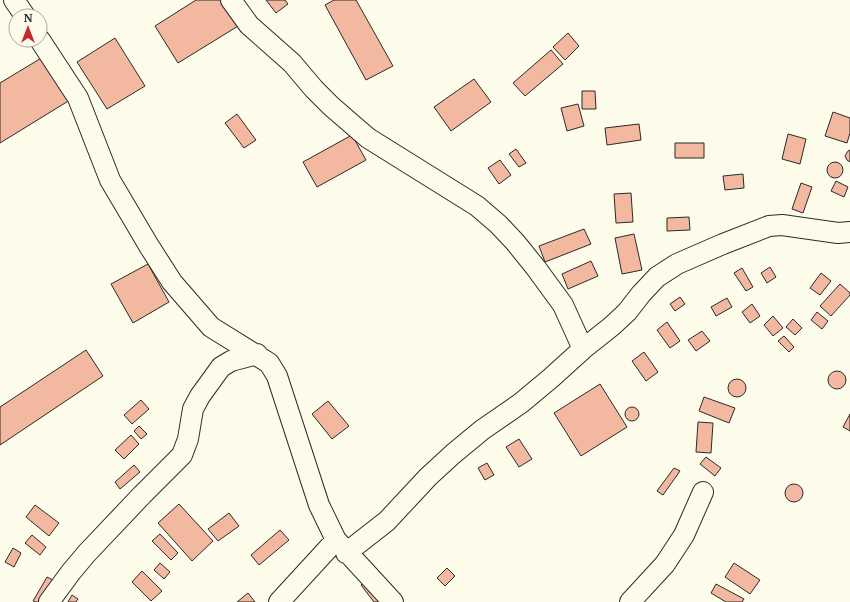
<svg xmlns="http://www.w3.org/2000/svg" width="850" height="602" font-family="Merriweather,serif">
	<rect width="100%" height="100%" fill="#fdfbea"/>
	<path fill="#f2b8a0" stroke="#2b2b2b" d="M 196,0 L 228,0 L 243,23 L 178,63 L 155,26 Z
		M 266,0 L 285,0 L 288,4 L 276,13 Z
		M 334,0 L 356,0 L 393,66 L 366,80 L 325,5 Z
		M 568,33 L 579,46 L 565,60 L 553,47 Z
		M 115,38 L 145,86 L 107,109 L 77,62 Z
		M 551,50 L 563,64 L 525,96 L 513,83 Z
		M 43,57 L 70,100 L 0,143 L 0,83 Z
		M 474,79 L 491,102 L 451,131 L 434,107 Z
		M 582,91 L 595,91 L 596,109 L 582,109 Z
		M 578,104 L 584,126 L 567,131 L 561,108 Z
		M 833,112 L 850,118 L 850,133 L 847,143 L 825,136 Z
		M 237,114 L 256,140 L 244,148 L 225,123 Z
		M 639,124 L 641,140 L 607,145 L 605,128 Z
		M 788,134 L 806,139 L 800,164 L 782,159 Z
		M 352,135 L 366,160 L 317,187 L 303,162 Z
		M 675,143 L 704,143 L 704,158 L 675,158 Z
		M 516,149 L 526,163 L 519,167 L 509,154 Z
		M 850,150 L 850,162 L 847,160 L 845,156 L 848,151 Z
		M 500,160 L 511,175 L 499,184 L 488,168 Z
		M827 170a8 8 0 1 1 16 0a8 8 0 1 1-16 0Z
		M 743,174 L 744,188 L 725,190 L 723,176 Z
		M 836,181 L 848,187 L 844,197 L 831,191 Z
		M 801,183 L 812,187 L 803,213 L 792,209 Z
		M 631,193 L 633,222 L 616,223 L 614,194 Z
		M 689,217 L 690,230 L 667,231 L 667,218 Z
		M 584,229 L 591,244 L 545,262 L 539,246 Z
		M 634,234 L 642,270 L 622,274 L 615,238 Z
		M 591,261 L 598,276 L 568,289 L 562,274 Z
		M 148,264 L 169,302 L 133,323 L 111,284 Z
		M 770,267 L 776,277 L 767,283 L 761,273 Z
		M 742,268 L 753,287 L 746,291 L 734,273 Z
		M 821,273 L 831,281 L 820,295 L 810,288 Z
		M 840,284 L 850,293 L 850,295 L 831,316 L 820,306 Z
		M 680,297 L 685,304 L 675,311 L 670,304 Z
		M 727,298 L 732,307 L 716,316 L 711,307 Z
		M 752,304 L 760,316 L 750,323 L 742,312 Z
		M 817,312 L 828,321 L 822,329 L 811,320 Z
		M 773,316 L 783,328 L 773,336 L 764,325 Z
		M 793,319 L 802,328 L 795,335 L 786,327 Z
		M 667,322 L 680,341 L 670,348 L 657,330 Z
		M 702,331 L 710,341 L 696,351 L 688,340 Z
		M 784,336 L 794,347 L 789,352 L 778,341 Z
		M 86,350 L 103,376 L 0,445 L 0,407 Z
		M 644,352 L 658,372 L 646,381 L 632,361 Z
		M828 380a9 9 0 1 1 18 0a9 9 0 1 1-18 0Z
		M728 388a9 9 0 1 1 18 0a9 9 0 1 1-18 0Z
		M 600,384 L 627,427 L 581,456 L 554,413 Z
		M 704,397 L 735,408 L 729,423 L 699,411 Z
		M 141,400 L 149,409 L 132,424 L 124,415 Z
		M 328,401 L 349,426 L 332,439 L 312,414 Z
		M625 414a7 7 0 1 1 14 0a7 7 0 1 1-14 0Z
		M 850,414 L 850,431 L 843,427 Z
		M 698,422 L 713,423 L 711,453 L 696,452 Z
		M 139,426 L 147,434 L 141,439 L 134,431 Z
		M 131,435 L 139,444 L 124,459 L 115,450 Z
		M 519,439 L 532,459 L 519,467 L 506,447 Z
		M 706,457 L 721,468 L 715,476 L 700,464 Z
		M 487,463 L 494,475 L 485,480 L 478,468 Z
		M 134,465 L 140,472 L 120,489 L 115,482 Z
		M 674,468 L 680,471 L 663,495 L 657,491 Z
		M785 493a9 9 0 1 1 18 0a9 9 0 1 1-18 0Z
		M 179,504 L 213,541 L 192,561 L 158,523 Z
		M 35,505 L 59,523 L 49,536 L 26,517 Z
		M 229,513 L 239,526 L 218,541 L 208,529 Z
		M 280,530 L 289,540 L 259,565 L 251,555 Z
		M 160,534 L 178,553 L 171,560 L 152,541 Z
		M 32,535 L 46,547 L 40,555 L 25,543 Z
		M 13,548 L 21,553 L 14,567 L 5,562 Z
		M 160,563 L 170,572 L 164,579 L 154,570 Z
		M 734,563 L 760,580 L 750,594 L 725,577 Z
		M 447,568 L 455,576 L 445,586 L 437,578 Z
		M 142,571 L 162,591 L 151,601 L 132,582 Z
		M 47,577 L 57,582 L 45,602 L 36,602 L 33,601 Z
		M 369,578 L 388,602 L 374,602 L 361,585 Z
		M 716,584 L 744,599 L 742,602 L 726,602 L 711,593 Z
		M 248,593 L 255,602 L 237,602 Z
		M 72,595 L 78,599 L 76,602 L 68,602 Z"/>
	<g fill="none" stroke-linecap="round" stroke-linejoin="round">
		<g stroke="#2b2b2b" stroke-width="22">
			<path id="minor" d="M 14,0 L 25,16
				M 231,0 L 249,25 L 292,63 L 314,89 L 331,106 L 368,138 L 477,206 L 498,224 L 515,242 L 536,268 L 563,305 L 583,349
				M 40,40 L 78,98 L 110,180 L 149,246 L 172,282 L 211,327 L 269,363 L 277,376 L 319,505 L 336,540 L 393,602
				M 346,553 L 387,521 L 428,477 L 453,454 L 482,430 L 521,403 L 551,378 L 583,349 L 612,326 L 627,312 L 641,294 L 657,277 L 677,264 L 723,244 L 769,226 L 782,225 L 838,233 L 850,232
				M 49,602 L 71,572 L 87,553 L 142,495 L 182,455 L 188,439 L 193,409 L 200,396 L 221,367 L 231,361 L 257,354
				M 279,602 L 336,540
				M 630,602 L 665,564 L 684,535 L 703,492"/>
		</g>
		<use href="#minor" stroke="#fdfbea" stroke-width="20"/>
	</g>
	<g transform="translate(28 28)"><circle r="19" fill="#fdfbea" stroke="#a9a89e"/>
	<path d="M0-3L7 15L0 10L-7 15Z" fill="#c62828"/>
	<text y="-6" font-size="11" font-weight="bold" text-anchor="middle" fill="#2b2b2b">N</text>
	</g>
</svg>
